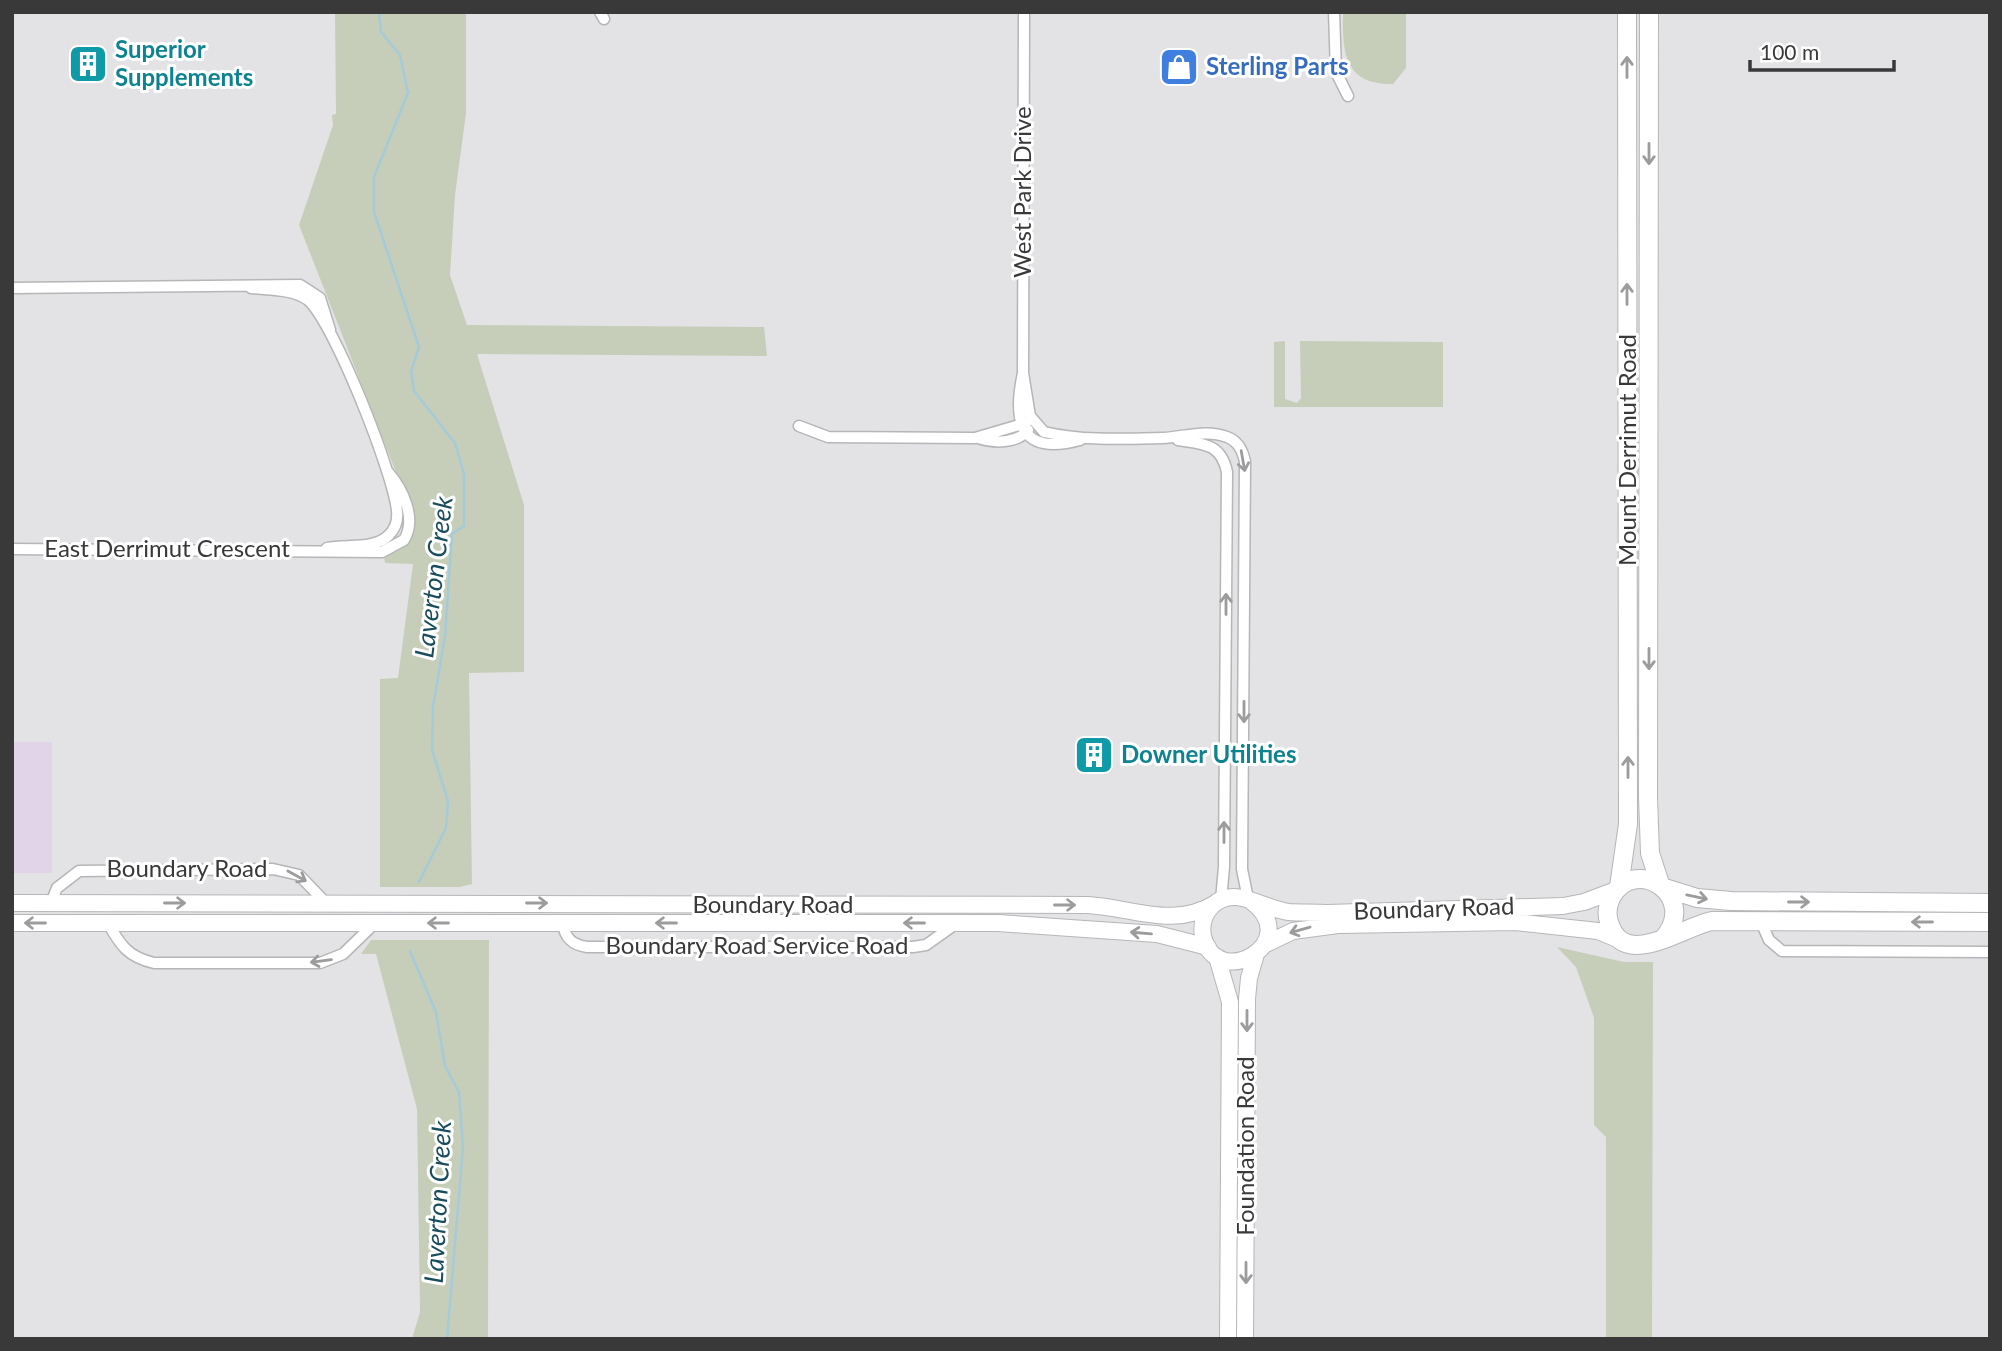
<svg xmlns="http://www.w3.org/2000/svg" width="2002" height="1351" font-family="Lato,sans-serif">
	<rect width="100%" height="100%" fill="#e3e3e6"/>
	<path fill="#e1d4e8" d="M 12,742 L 52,742 L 52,873 L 12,873 Z"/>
	<path fill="#c6ceba" d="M 335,12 L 466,12 L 466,113 L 455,195 L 450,275 L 467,325 L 764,327 L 767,356 L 477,354 L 524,505 L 524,672 L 469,673 L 472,884 L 460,887 L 380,887 L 380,679 L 398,678 L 413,564 L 385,563 L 384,557 C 403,551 414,537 414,518 L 299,225 L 333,125 L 332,115 L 336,114 Z
		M 1343,12 L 1406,12 L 1406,68 L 1393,84 C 1344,85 1342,52 1343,12 Z
		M 1285,341 L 1285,399 L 1297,403 L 1301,398 L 1300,341 L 1443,342 L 1443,407 L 1274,407 L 1274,342 Z
		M 371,940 L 489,940 L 488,1339 L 412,1339 L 420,1312 L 417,1109 L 376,954 L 361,954 Z
		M 1557,947 L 1624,962 L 1653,962 L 1652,1339 L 1606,1339 L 1606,1137 L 1594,1125 L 1594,1018 L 1576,967 Z"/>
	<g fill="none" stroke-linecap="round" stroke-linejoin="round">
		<path stroke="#a5cbda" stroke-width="2.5" d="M 379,12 L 381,32 L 400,55 L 408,93 L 374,177 L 374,212 L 419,347 L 411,372 L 414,391 L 455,443 L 464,474 L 464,526 L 452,534 L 445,636 L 433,707 L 432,750 L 448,801 L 446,828 L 419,882
			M 410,951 L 436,1012 L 445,1066 L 459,1092 L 463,1147 L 447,1339"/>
		<g stroke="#b6b5b8" stroke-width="13">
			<path id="street" d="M 600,12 L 604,19
				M 1024,12 L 1023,373 C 1012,423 1021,456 1080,440
				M 1334,12 L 1336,72 L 1348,96
				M 12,288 L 300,285 L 320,298 L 330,330
				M 251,288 C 268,290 294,289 308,300 C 334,322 394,475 397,511 C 398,520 395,529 389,535 C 375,550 346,544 327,548
				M 1023,373 L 1030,416 L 1044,432 C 1082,441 1124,439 1163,438 C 1184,437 1206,429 1227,437 C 1238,441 1243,451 1245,462 L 1242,869 L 1248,899
				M 799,426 L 828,437 L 975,438 L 1026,423
				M 978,438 C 993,443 1017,444 1028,430
				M 1178,440 C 1203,444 1221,443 1227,472 L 1224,867 L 1221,900
				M 12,549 L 382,552 L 404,540 C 417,519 403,489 388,472
				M 51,903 L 57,888 L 79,871 L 273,869 L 299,875 L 326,903
				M 1761,922 L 1769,940 L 1782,951 L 1990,952
				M 108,923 C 120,945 128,957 154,963 L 320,963 L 343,954 L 375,923
				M 563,924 C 565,939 573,945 587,947 L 913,947 L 926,945 L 957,923"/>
		</g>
		<g stroke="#b6b5b8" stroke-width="18">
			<path id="secondary" d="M 1251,901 C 1306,942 1216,993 1203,936 C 1201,925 1204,914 1212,906 C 1234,884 1263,909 1289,912 C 1301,913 1314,912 1327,913 L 1563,906 L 1584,902 L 1616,890
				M 12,903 L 1088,905 C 1134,908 1174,929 1216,903
				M 12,923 L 998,923 L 1157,934 L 1208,947
				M 1264,945 L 1293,931 L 1338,925 L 1515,922 L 1598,931 L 1620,940
				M 1217,957 L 1230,1002 L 1228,1339
				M 1245,1339 L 1247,999 L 1249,978 L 1256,954"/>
		</g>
		<g stroke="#b6b5b8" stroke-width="20">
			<path id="primary" d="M 1649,12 L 1648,797 L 1650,853 L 1660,884
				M 1619,887 L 1628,824 L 1627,12
				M 1665,888 L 1697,898 L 1731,901 L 1990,903
				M 1662,940 C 1701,898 1637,854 1612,896 C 1608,904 1606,913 1609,922 C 1623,971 1682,927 1712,921 L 1990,922"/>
		</g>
		<use href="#street" stroke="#fff" stroke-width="10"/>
		<use href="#secondary" stroke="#fff" stroke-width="16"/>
		<use href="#primary" stroke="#fff" stroke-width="18"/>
	</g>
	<defs><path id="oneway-shaft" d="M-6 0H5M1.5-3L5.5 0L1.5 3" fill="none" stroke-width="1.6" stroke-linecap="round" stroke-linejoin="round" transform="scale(1.75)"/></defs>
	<g stroke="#9c9c9c">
		<use href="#oneway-shaft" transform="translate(1627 67) rotate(-90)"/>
		<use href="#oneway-shaft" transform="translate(1649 154) rotate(90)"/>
		<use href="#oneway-shaft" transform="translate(1627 294) rotate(-90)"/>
		<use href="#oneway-shaft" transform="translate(1243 461) rotate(80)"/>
		<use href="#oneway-shaft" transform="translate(1226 604) rotate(-90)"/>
		<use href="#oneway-shaft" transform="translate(1649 659) rotate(90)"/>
		<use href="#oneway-shaft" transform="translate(1244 712) rotate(90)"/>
		<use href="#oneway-shaft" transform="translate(1628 767) rotate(-90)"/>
		<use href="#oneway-shaft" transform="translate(1224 832) rotate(-90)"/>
		<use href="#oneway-shaft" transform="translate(297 876) rotate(29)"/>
		<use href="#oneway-shaft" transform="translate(1697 897) rotate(12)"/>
		<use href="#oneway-shaft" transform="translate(1799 902)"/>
		<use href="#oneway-shaft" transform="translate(175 903)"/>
		<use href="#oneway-shaft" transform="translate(537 903)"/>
		<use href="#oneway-shaft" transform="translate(1065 905)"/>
		<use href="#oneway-shaft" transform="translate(1922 922) rotate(-180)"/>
		<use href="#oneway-shaft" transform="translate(35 923) rotate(180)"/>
		<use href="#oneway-shaft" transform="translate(438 923) rotate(-180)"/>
		<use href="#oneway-shaft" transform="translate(666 923) rotate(180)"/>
		<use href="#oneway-shaft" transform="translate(914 923) rotate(-180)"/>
		<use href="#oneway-shaft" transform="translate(1300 930) rotate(164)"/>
		<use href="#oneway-shaft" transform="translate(1141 933) rotate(-175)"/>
		<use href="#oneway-shaft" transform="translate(321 961) rotate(173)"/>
		<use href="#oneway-shaft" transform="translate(1247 1021) rotate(90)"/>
		<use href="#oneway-shaft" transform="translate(1246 1273) rotate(90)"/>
	</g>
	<defs>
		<g id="building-square" transform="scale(2.0125)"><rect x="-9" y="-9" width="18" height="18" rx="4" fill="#0f9aa8" stroke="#fff"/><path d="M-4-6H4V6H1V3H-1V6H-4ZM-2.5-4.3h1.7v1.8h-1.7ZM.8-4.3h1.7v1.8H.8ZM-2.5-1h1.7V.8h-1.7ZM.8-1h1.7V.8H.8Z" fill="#fff"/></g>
		<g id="shop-square" transform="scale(2.0125)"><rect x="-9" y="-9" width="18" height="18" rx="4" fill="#3f7fe0" stroke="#fff"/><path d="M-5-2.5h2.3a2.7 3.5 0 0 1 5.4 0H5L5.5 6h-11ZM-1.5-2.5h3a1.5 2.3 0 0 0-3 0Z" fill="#fff"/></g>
	</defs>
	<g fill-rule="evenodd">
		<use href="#building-square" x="88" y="64"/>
		<use href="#shop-square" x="1179" y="67"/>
		<use href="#building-square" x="1094" y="755"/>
	</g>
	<g text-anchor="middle" stroke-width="6" stroke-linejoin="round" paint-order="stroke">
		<g font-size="24" font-weight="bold" fill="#0d838f" stroke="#fff" text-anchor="start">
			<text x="115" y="58">Superior<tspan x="115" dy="28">Supplements</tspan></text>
			<text x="1121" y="763">Downer Utilities</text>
		</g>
		<g font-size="24" font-weight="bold" fill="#366cbe" stroke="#fff" text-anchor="start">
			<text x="1206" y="75">Sterling Parts</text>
		</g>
		<g font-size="24" fill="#39393a" stroke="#fff">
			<text transform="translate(1023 192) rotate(-90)" y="8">West Park Drive</text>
			<text transform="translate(1628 450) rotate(-90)" y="8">Mount Derrimut Road</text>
			<text x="167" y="557">East Derrimut Crescent</text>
			<text x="187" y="877">Boundary Road</text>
			<text x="773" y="913">Boundary Road</text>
			<text transform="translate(1434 909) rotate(-2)" y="8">Boundary Road</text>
			<text x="757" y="954">Boundary Road Service Road</text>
			<text transform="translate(1246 1146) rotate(-90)" y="8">Foundation Road</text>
		</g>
		<g font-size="26" font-style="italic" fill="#194c5d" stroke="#fff">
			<text transform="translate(434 577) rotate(-83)" y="9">Laverton Creek</text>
			<text transform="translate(438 1202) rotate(-87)" y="9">Laverton Creek</text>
		</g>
	</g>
	<rect width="2002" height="1351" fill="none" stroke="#39393a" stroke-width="28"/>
	<path d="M1750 60v10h144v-10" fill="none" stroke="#39393a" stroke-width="3.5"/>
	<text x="1760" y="60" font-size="21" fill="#39393a" stroke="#ffffff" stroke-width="5" paint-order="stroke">100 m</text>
</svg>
